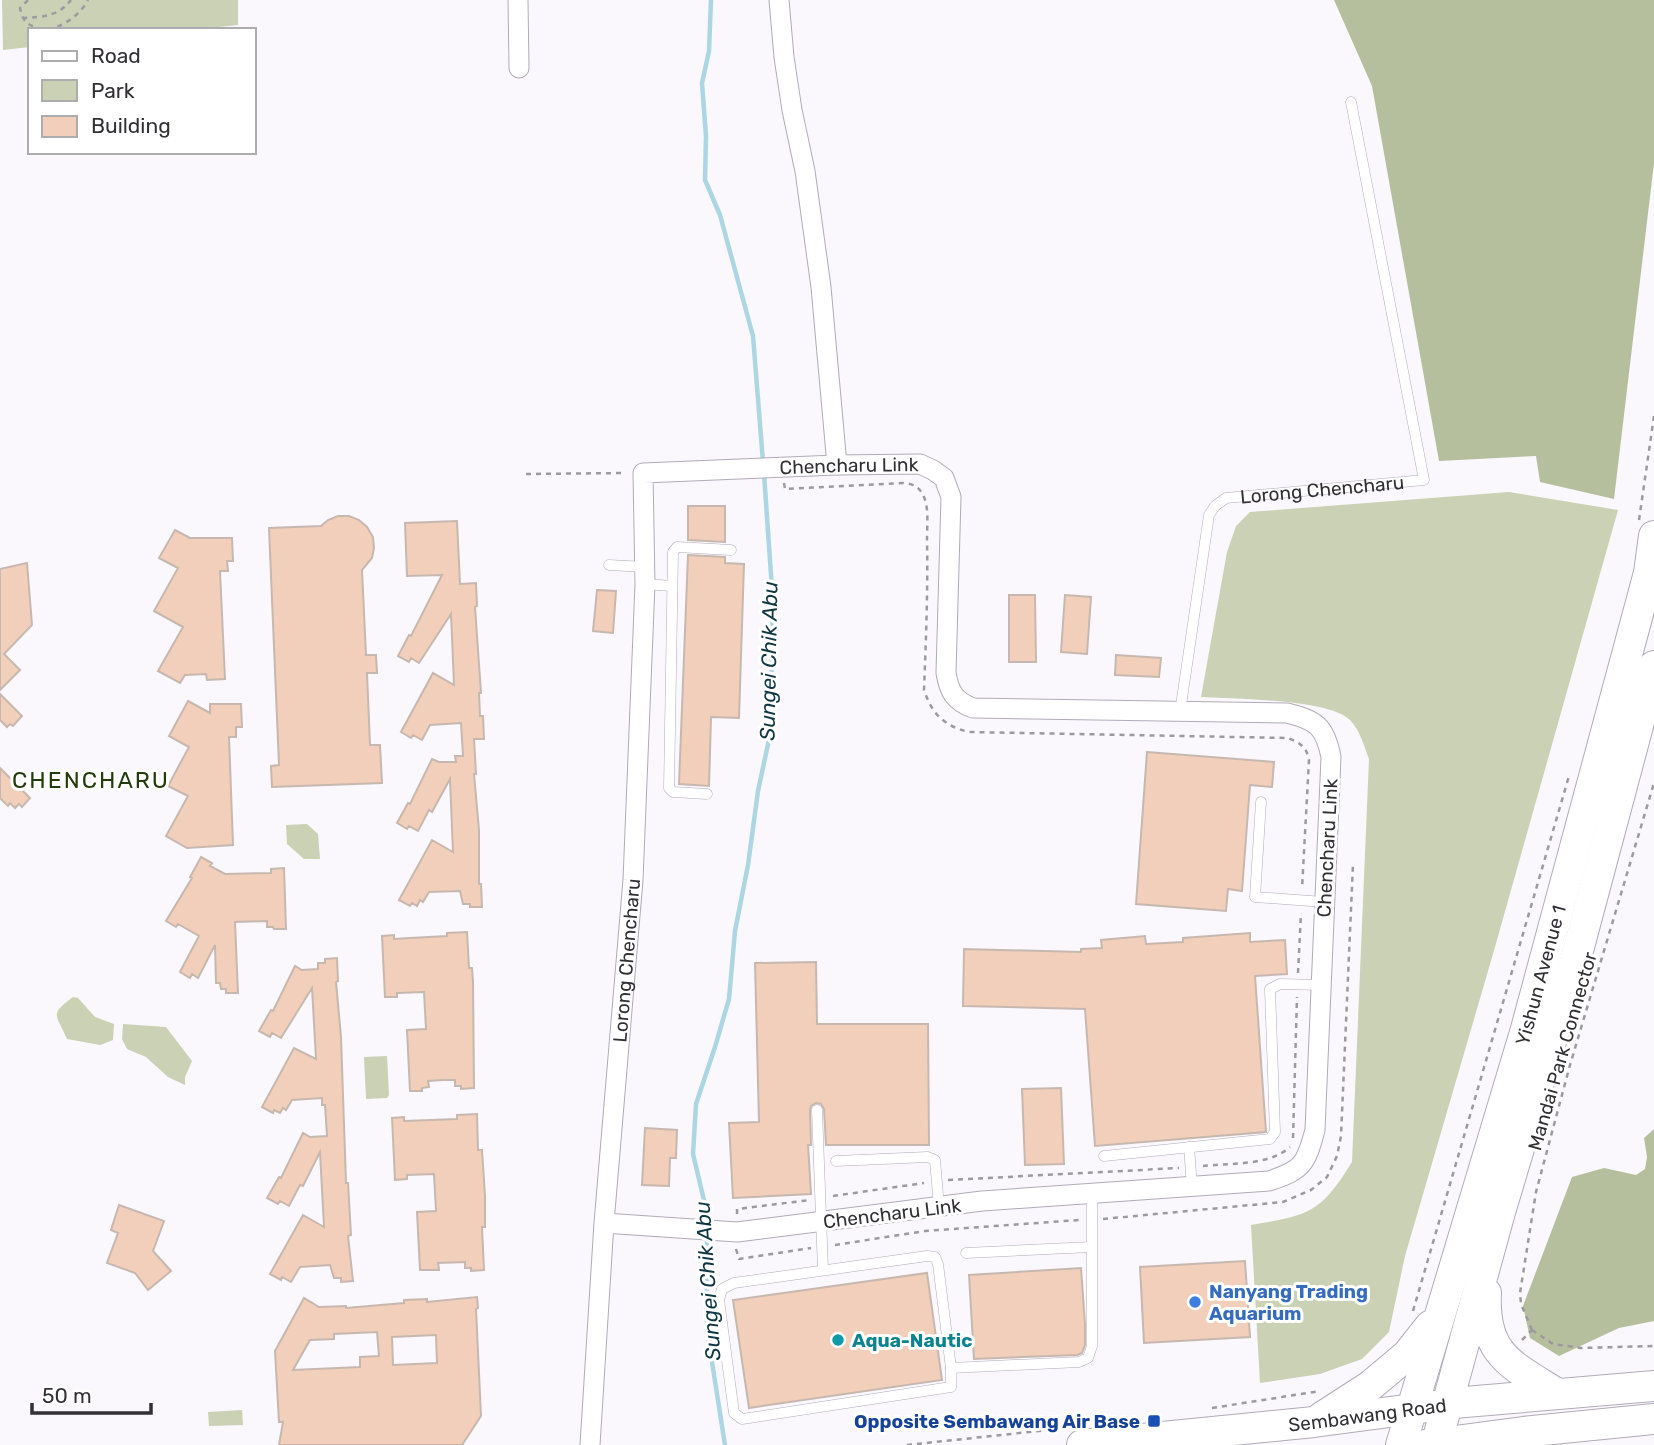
<svg xmlns="http://www.w3.org/2000/svg" width="1654" height="1445" font-family="Rubik,sans-serif">
	<rect width="100%" height="100%" fill="#faf7fd"/>
	<path fill="#cad1b4" d="M 2,0 L 238,0 L 238,25 L 190,30 L 30,30 L 30,47 L 3,50 Z
		M 1509,492 L 1618,510 L 1495,947 L 1405,1256 L 1389,1332 L 1362,1359 L 1320,1374 L 1260,1383 L 1251,1225 C 1309,1215 1320,1214 1352,1162 L 1369,759 C 1364,746 1360,730 1350,720 C 1329,699 1234,699 1201,697 L 1227,552 L 1236,526 L 1250,512 Z
		M 307,824 L 318,834 L 320,859 L 304,859 L 287,844 L 286,825 Z
		M 73,997 L 78,998 L 95,1017 L 114,1024 L 113,1040 L 100,1045 L 67,1039 C 56,1013 49,1015 73,997 Z
		M 123,1024 L 166,1027 L 192,1061 L 185,1077 L 185,1085 L 168,1077 L 146,1057 L 127,1049 L 122,1039 Z
		M 387,1056 L 389,1095 L 387,1098 L 366,1099 L 364,1057 Z
		M 242,1410 L 243,1425 L 209,1426 L 208,1412 Z"/>
	<path fill="#b6bf9d" d="M 1334,0 L 1654,0 L 1654,163 L 1614,499 L 1540,482 L 1536,456 L 1439,461 L 1372,86 Z
		M 1654,1129 L 1654,1321 L 1619,1328 L 1559,1356 L 1530,1338 L 1523,1306 L 1572,1177 L 1604,1168 L 1636,1175 L 1645,1169 L 1647,1157 L 1644,1138 Z"/>
	<g fill="none" stroke-linecap="round" stroke-linejoin="round">
		<path stroke="#abd6e2" stroke-width="4.5" d="M 711,0 L 709,51 L 702,83 L 706,136 L 705,180 L 720,215 L 753,336 L 763,462
			M 707,1225 L 707,1213 L 693,1154 L 696,1104 L 715,1047 L 729,999 L 735,931 L 748,865 L 758,791 L 770,735 L 773,603 L 764,474
			M 707,1234 L 707,1330 L 725,1445"/>
	</g>
	<path fill="#f2cfbb" stroke="#c7b8af" stroke-width="2" fill-rule="evenodd" d="M 688,506 L 725,506 L 725,542 L 688,540 Z
		M 338,516 L 349,516 L 359,520 L 367,527 L 373,537 L 374,548 L 372,558 L 362,570 L 366,655 L 376,655 L 377,673 L 367,673 L 370,745 L 380,745 L 382,783 L 272,787 L 271,766 L 279,765 L 269,528 L 321,526 L 328,520 Z
		M 457,521 L 460,584 L 476,583 L 477,606 L 475,607 L 481,693 L 479,693 L 480,716 L 483,716 L 484,739 L 474,739 L 476,774 L 474,774 L 479,830 L 479,884 L 481,884 L 482,907 L 470,907 L 470,904 L 463,904 L 460,891 L 429,892 L 423,902 L 420,900 L 417,906 L 412,903 L 410,906 L 399,900 L 432,840 L 453,852 L 450,779 L 432,812 L 429,810 L 418,831 L 409,826 L 407,829 L 397,823 L 408,803 L 410,804 L 432,759 L 439,762 L 456,762 L 455,756 L 463,756 L 461,723 L 430,725 L 422,740 L 413,735 L 411,738 L 401,732 L 433,673 L 454,685 L 451,614 L 419,663 L 411,658 L 409,662 L 398,656 L 409,635 L 411,636 L 442,575 L 407,576 L 405,523 Z
		M 175,530 L 190,538 L 232,538 L 233,561 L 227,561 L 228,571 L 220,571 L 225,679 L 207,680 L 206,674 L 185,675 L 180,683 L 158,671 L 183,627 L 154,611 L 178,568 L 159,558 Z
		M 688,555 L 725,557 L 725,563 L 744,564 L 739,718 L 711,717 L 709,786 L 679,784 Z
		M 27,563 L 32,625 L 4,654 L 20,670 L 0,690 L 0,569 Z
		M 597,590 L 616,591 L 613,633 L 593,631 Z
		M 1009,595 L 1035,595 L 1036,662 L 1009,662 Z
		M 1065,595 L 1091,597 L 1087,654 L 1061,652 Z
		M 1116,655 L 1161,658 L 1159,677 L 1115,675 Z
		M 0,694 L 22,716 L 13,726 L 10,724 L 7,727 L 0,720 Z
		M 188,701 L 210,713 L 210,704 L 241,704 L 242,727 L 236,727 L 236,737 L 229,737 L 233,845 L 187,848 L 166,836 L 188,796 L 168,786 L 189,747 L 169,736 Z
		M 1147,752 L 1274,762 L 1272,787 L 1250,785 L 1242,891 L 1228,889 L 1226,911 L 1136,904 Z
		M 0,768 L 30,798 L 22,807 L 19,804 L 15,808 L 10,803 L 8,806 L 0,798 Z
		M 201,857 L 212,863 L 210,866 L 225,874 L 271,873 L 271,869 L 284,868 L 286,929 L 274,929 L 273,927 L 267,927 L 267,921 L 235,922 L 238,993 L 226,993 L 226,989 L 221,989 L 220,983 L 216,983 L 215,945 L 198,978 L 192,974 L 190,978 L 180,972 L 199,936 L 178,924 L 176,927 L 166,921 L 192,878 L 190,877 Z
		M 467,932 L 469,968 L 472,968 L 473,981 L 474,1088 L 461,1089 L 461,1086 L 455,1086 L 455,1080 L 443,1080 L 428,1081 L 429,1087 L 422,1088 L 422,1091 L 410,1091 L 407,1030 L 426,1029 L 424,992 L 397,993 L 397,997 L 385,997 L 382,936 L 394,935 L 394,939 L 410,938 L 447,936 L 447,933 Z
		M 1250,933 L 1250,942 L 1285,940 L 1287,974 L 1255,976 L 1266,1132 L 1095,1146 L 1085,1009 L 963,1006 L 964,949 L 1081,952 L 1081,949 L 1102,948 L 1101,940 L 1145,936 L 1146,944 L 1183,942 L 1183,938 Z
		M 337,958 L 338,981 L 336,982 L 341,1037 L 346,1183 L 348,1183 L 351,1235 L 348,1236 L 353,1281 L 341,1282 L 341,1278 L 334,1278 L 330,1265 L 300,1267 L 291,1282 L 282,1277 L 281,1280 L 270,1274 L 303,1215 L 324,1227 L 320,1152 L 303,1186 L 300,1185 L 289,1206 L 280,1201 L 278,1204 L 267,1198 L 279,1177 L 281,1178 L 303,1133 L 310,1137 L 327,1136 L 325,1105 L 322,1105 L 322,1098 L 292,1100 L 286,1110 L 283,1108 L 280,1113 L 274,1110 L 273,1113 L 262,1107 L 294,1048 L 316,1059 L 312,988 L 281,1038 L 272,1033 L 270,1037 L 259,1031 L 271,1010 L 273,1011 L 295,966 L 302,970 L 318,969 L 318,963 L 325,963 L 325,959 Z
		M 816,962 L 817,1024 L 928,1024 L 929,1145 L 826,1145 L 824,1109 L 821,1104 L 816,1103 L 811,1106 L 810,1110 L 811,1145 L 808,1145 L 811,1194 L 733,1198 L 729,1123 L 759,1122 L 755,963 Z
		M 1061,1088 L 1064,1164 L 1025,1165 L 1022,1089 Z
		M 477,1114 L 478,1150 L 482,1150 L 485,1196 L 485,1227 L 482,1227 L 484,1270 L 471,1271 L 471,1268 L 465,1268 L 465,1262 L 438,1263 L 439,1270 L 420,1270 L 417,1212 L 436,1211 L 434,1174 L 407,1175 L 407,1179 L 395,1180 L 392,1118 L 404,1117 L 404,1121 L 457,1119 L 457,1115 Z
		M 645,1128 L 677,1130 L 676,1158 L 670,1158 L 669,1186 L 642,1185 Z
		M 119,1205 L 164,1221 L 153,1251 L 171,1271 L 148,1290 L 135,1273 L 107,1263 L 118,1233 L 111,1230 Z
		M 1245,1261 L 1250,1337 L 1144,1343 L 1140,1267 Z
		M 1081,1268 L 1085,1324 L 1085,1345 L 1082,1353 L 1077,1355 L 974,1359 L 969,1275 Z
		M 927,1273 L 942,1380 L 749,1408 L 733,1300 Z
		M 477,1297 L 478,1308 L 476,1309 L 481,1416 L 462,1445 L 279,1445 L 283,1422 L 279,1422 L 275,1351 L 304,1298 L 319,1307 L 346,1306 L 346,1308 L 404,1303 L 404,1300 L 427,1299 L 427,1302 ZM 377,1332 L 379,1356 L 360,1357 L 360,1367 L 293,1370 L 310,1340 L 334,1339 L 334,1334 ZM 436,1335 L 437,1363 L 393,1365 L 392,1337 Z"/>
	<g fill="none" stroke-linecap="round" stroke-linejoin="round">
		<g stroke="#b1abb9" stroke-width="11">
			<g id="service">
				<path d="M 609,565 L 645,567"/>
				<path d="M 645,584 L 672,586"/>
				<path id="s1" d="M 1180,712 L 1209,515 L 1215,506 L 1226,498 L 1424,480 L 1351,102"/>
				<path d="M 707,794 L 673,792 L 669,788 L 673,552 L 677,547 L 731,550"/>
				<path d="M 1261,802 L 1255,897 L 1324,902"/>
				<path d="M 817,1110 L 823,1270"/>
				<path d="M 1189,1147 L 1192,1187"/>
				<path d="M 1104,1156 L 1270,1139 L 1275,1132 L 1270,989 L 1280,984 L 1321,985"/>
				<path d="M 836,1161 L 928,1157 L 935,1160 L 939,1207"/>
				<path d="M 966,1253 L 1091,1247"/>
				<path d="M 927,1256 L 935,1257 L 938,1264 L 951,1368 L 951,1387 L 749,1418 L 742,1419 L 734,1413 L 719,1300 L 722,1289 L 734,1283 Z"/>
				<path d="M 951,1368 L 1079,1362 L 1088,1358 L 1092,1346 L 1092,1194"/>
			</g>
		</g>
		<g stroke="#b1abb9" stroke-width="21">
			<g id="minor">
				<path d="M 518,0 L 519,68"/>
				<path d="M 779,0 L 784,57 L 792,110 L 805,171 L 821,287 L 837,465"/>
				<path id="s2" d="M 590,1445 L 604,1223 L 633,880 L 645,584 L 643,473 L 837,465 L 920,464 L 933,470 L 944,478 L 951,497 L 946,673 C 949,691 954,701 973,708 L 1287,713 C 1316,720 1325,726 1331,757 L 1315,1130 C 1306,1164 1303,1170 1269,1181 L 982,1201 L 737,1232 L 604,1223"/>
			</g>
		</g>
		<g stroke="#b1abb9" stroke-width="32">
			<g id="primary">
				<path d="M 1486,1293 C 1483,1354 1510,1364 1556,1393"/>
				<path d="M 1322,1417 L 1370,1386 L 1407,1355 L 1430,1326"/>
				<path id="s3" d="M 1082,1445 L 1314,1422 L 1465,1402 L 1654,1386"/>
				<path id="s4" d="M 1401,1445 L 1526,1029 L 1649,573 L 1654,536"/>
				<path d="M 1425,1445 L 1523,1432 L 1654,1419"/>
				<path d="M 1436,1445 L 1500,1212 L 1576,958 L 1654,666"/>
			</g>
		</g>
		<path stroke="#9c999f" stroke-width="2.5" stroke-dasharray="5 5" stroke-linecap="butt" d="M 28,0 L 20,8 C 23,24 30,26 45,30
			M 22,18 C 43,17 57,17 71,0
			M 48,30 C 65,25 79,16 88,0
			M 526,474 L 625,473
			M 784,483 L 785,489 L 903,483 C 913,484 919,486 924,497 C 929,509 927,526 927,539 C 928,589 926,639 924,690 C 932,714 944,726 969,732 L 1288,738 C 1299,742 1307,747 1309,760 L 1302,889
			M 1639,520 L 1654,416
			M 1298,973 L 1301,913
			M 1293,1138 L 1297,997
			M 1203,1166 C 1230,1163 1269,1166 1290,1147
			M 948,1180 L 1179,1168
			M 833,1196 L 924,1183
			M 737,1214 L 737,1209 L 810,1200
			M 1103,1219 L 1283,1202 L 1311,1190 L 1327,1177 L 1337,1156 L 1341,1136 L 1353,864
			M 835,1245 L 925,1231 L 1079,1220
			M 736,1249 L 739,1259 L 811,1248
			M 1413,1311 L 1569,776
			M 1532,1330 L 1521,1304 L 1520,1293 L 1536,1192 L 1570,1065 L 1654,783
			M 1532,1330 L 1553,1344 L 1581,1348 L 1654,1346
			M 1522,1340 L 1532,1330
			M 1212,1408 L 1320,1391
			M 907,1445 L 1067,1428"/>
		<use href="#service" stroke="#fff" stroke-width="10"/>
		<use href="#minor" stroke="#fff" stroke-width="19"/>
		<use href="#primary" stroke="#fff" stroke-width="30"/>
	</g>
	<circle fill="#3f7fe0" stroke="#fff" stroke-width="2.5" cx="1195" cy="1302" r="7"/>
	<circle fill="#0f9aa8" stroke="#fff" stroke-width="2.5" cx="838" cy="1340" r="7"/>
	<rect fill="#1a4fb4" stroke="#fff" stroke-width="2.5" x="1147" y="1414" width="14" height="14" rx="3.5"/>
	<g text-anchor="middle" stroke-width="6" stroke-linejoin="round" paint-order="stroke">
		<g font-size="19" fill="#323035" stroke="#fff">
			<text dy="7" stroke="none"><textPath href="#s2" startOffset="1180">Chencharu Link</textPath></text>
			<text dy="7" stroke="none"><textPath href="#s1" startOffset="320">Lorong Chencharu</textPath></text>
			<text transform="translate(1327 848) rotate(-87)" y="7">Chencharu Link</text>
			<text dy="7" stroke="none"><textPath href="#s2" startOffset="486">Lorong Chencharu</textPath></text>
			<text dy="7" stroke="none"><textPath href="#s4" startOffset="490">Yishun Avenue 1</textPath></text>
			<text transform="translate(1562 1051) rotate(-74)" y="7">Mandai Park Connector</text>
			<text transform="translate(892 1213) rotate(-7)" y="7">Chencharu Link</text>
			<text dy="7" stroke="none"><textPath href="#s3" startOffset="287">Sembawang Road</textPath></text>
		</g>
		<g font-size="19" font-weight="bold" fill="#366cbe" stroke="#fff" text-anchor="start">
			<text x="1209" y="1298">Nanyang Trading<tspan x="1209" dy="22">Aquarium</tspan></text>
		</g>
		<g font-size="19" font-weight="bold" fill="#0d838f" stroke="#fff" text-anchor="start">
			<text x="852" y="1347">Aqua-Nautic</text>
		</g>
		<g font-size="19" font-weight="bold" fill="#164399" stroke="#fff" text-anchor="end">
			<text x="1140" y="1428">Opposite Sembawang Air Base</text>
		</g>
		<g font-size="21" font-style="italic" fill="#0f3741" stroke="#fff">
			<text transform="translate(769 661) rotate(-89)" y="7">Sungei Chik Abu</text>
			<text transform="translate(708 1281) rotate(-94)" y="7">Sungei Chik Abu</text>
		</g>
		<g font-size="23" letter-spacing="2" fill="#233c0b" stroke="#fff">
			<text x="91" y="788">CHENCHARU</text>
		</g>
	</g>
	<rect x="28" y="28" width="228" height="126" fill="#ffffff" stroke="#adacae" stroke-width="2"/>
	<rect x="42" y="51" width="35" height="10" fill="#ffffff" stroke="#adacae" stroke-width="2"/>
	<text x="91" y="63" font-size="21" fill="#323035">Road</text>
	<rect x="42" y="80" width="35" height="21" fill="#cad1b4" stroke="#adacae" stroke-width="2"/>
	<text x="91" y="98" font-size="21" fill="#323035">Park</text>
	<rect x="42" y="116" width="35" height="21" fill="#f2cfbb" stroke="#adacae" stroke-width="2"/>
	<text x="91" y="133" font-size="21" fill="#323035">Building</text>
	<path d="M32 1403v10h119v-10" fill="none" stroke="#323035" stroke-width="3.5"/>
	<text x="42" y="1403" font-size="21" fill="#323035" stroke="#ffffff" stroke-width="5" paint-order="stroke">50 m</text>
</svg>
